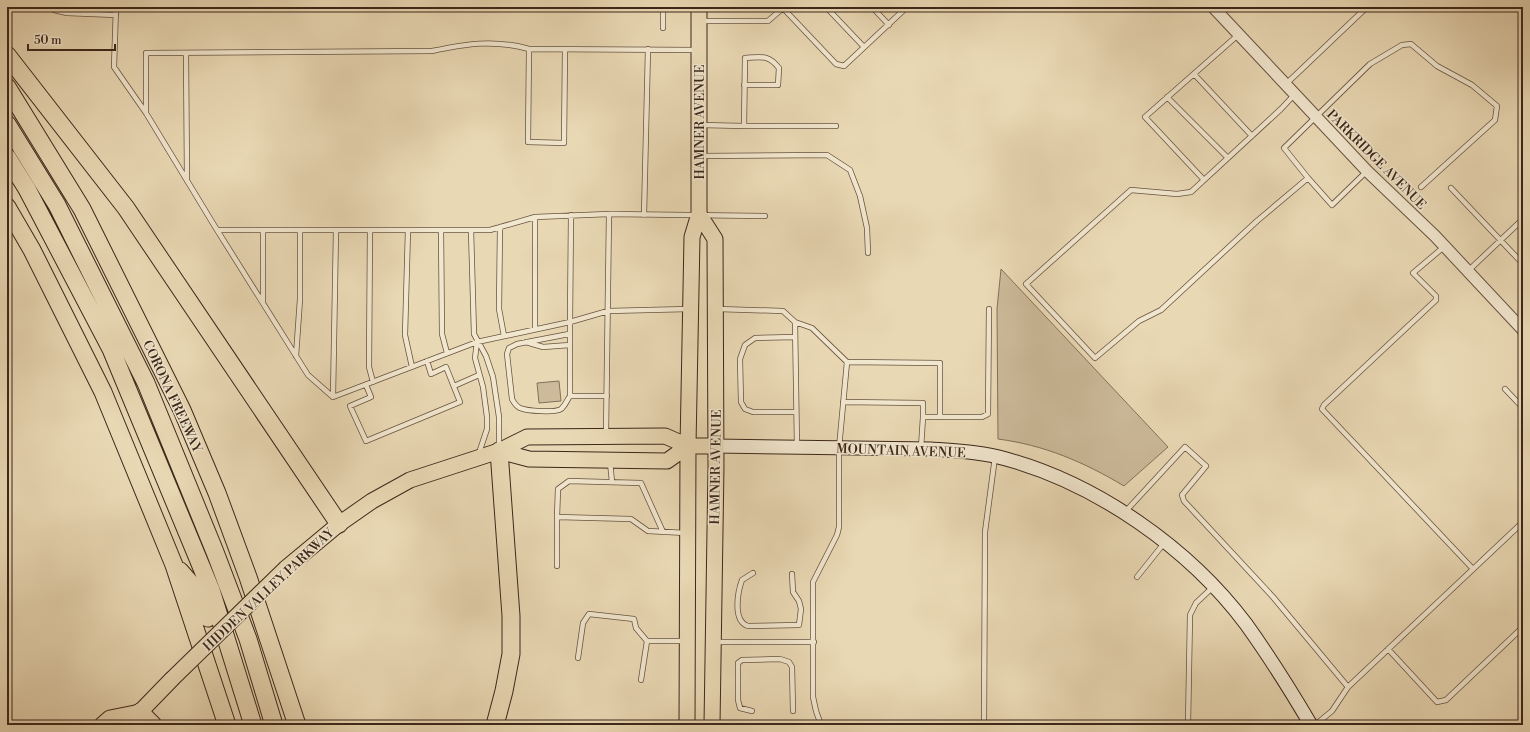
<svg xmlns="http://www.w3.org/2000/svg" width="1530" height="732" font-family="'Libre Bodoni',serif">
	<rect width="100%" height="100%" fill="#e9d8b4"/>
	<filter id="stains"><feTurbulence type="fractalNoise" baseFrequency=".005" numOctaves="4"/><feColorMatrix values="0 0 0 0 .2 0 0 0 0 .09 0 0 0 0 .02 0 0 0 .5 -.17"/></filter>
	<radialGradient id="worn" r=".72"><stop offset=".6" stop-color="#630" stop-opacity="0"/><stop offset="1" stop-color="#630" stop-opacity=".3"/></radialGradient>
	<path fill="#ccba9a" stroke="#84705a" d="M 1001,269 L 1168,447 L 1124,486 C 1084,462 1044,445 998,439 L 997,309 Z
		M 559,381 L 561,401 L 539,403 L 537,383 Z"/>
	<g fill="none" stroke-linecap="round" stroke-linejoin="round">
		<g stroke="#675340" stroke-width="6">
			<path id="service" d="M 53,7 L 54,10 L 67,13 L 116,15
				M 116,7 L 114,67 L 146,113 L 217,230 L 471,230 L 474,334 L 486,356 L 493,377 L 499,417 L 499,447
				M 663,7 L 663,28
				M 782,7 L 836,64 L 844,66 L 907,7
				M 826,7 L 864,47
				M 872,7 L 889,25
				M 701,21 L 768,21 L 783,8
				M 565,50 L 564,143 L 528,142 L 529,49 L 697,50
				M 186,53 L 187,179
				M 1194,74 L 1252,136
				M 1286,84 L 1367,7
				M 1295,94 L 1281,109 L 1191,192 L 1177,194 L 1131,190 L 1026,284 L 1095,358 L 1139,321 L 1161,310 L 1257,221 L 1308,178 L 1332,205 L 1367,171
				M 1167,97 L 1228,158
				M 146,113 L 146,53 L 432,51 C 466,44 494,39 529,49
				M 701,125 L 744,126 L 745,58 C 761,57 768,54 779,68 L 778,85 L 744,85
				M 744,126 L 836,126
				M 701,156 L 827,155 L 850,170 L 860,196 L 867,228 L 868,253
				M 1308,178 L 1284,148 L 1370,64 L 1402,45 L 1411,44 L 1437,66 L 1472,85 L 1497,106 L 1495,120 L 1421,187
				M 1204,180 L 1145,117 L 1238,35
				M 1451,188 L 1523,264
				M 571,215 L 570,322 L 608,311 L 689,309
				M 644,215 L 648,49
				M 500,227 L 499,309 L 504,336
				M 217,230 L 308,375 L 333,397 L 477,342 L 570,322 L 570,396 L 607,396
				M 370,230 L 369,367 L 373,382
				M 408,230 L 405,335 L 412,367
				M 441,230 L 442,334 L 447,353
				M 471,230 L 490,230 L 535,217 L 609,214 L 765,216
				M 1445,246 L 1413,273 L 1436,296 L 1436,300 L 1324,405 L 1322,409 L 1473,569
				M 1468,271 L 1523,219
				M 263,302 L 263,230
				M 718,309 L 783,311 L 795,322
				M 535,329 L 535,217
				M 569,334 L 517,344 L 509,348 L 507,354 L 512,399 C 514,403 516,406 520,408 C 527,411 555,413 561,409 C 565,406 567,400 570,396
				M 795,337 L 755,338 L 745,345 L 740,359 L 741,402 L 745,409 L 753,412 L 796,412
				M 477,342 L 475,358 L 483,387 L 487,417 L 487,429 L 479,453
				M 526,342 L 543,347 L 570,345
				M 296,356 L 300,299 L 300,230
				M 366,385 L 371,397 L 350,406 L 366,441 L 460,402 L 446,367 L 431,374 L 427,361
				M 454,386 L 479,375
				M 1505,389 L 1523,408
				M 333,397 L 336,230
				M 843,402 L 923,403 L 923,417
				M 940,417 L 982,417 L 988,414 L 989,309
				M 606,434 L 609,214
				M 797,446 L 795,322 L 812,328 L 847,362
				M 610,462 L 612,482
				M 1125,512 L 1185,447 L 1206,466 L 1182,495 L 1184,501 L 1273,597 L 1348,687 L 1523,522
				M 663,532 L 641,483 L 569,481 L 558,489 L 557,517 L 631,519 L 648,531 L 686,533
				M 557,566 L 557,517
				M 753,573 L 742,580 C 738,591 732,621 748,626 L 799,625 L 801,609 L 799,601 L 793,592 L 792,574
				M 1137,577 L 1165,542
				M 716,642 L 814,642
				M 1388,649 L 1437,702 L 1446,700 L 1523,627
				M 578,658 L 583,623 L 589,614 L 634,619 L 636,628 L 647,641
				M 641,680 L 647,641 L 686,641
				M 752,711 L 740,708 L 738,700 L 738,663 L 742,660 L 780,659 L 789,662 L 792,667 L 793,711
				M 821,725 L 816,711 L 813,697 L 813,582 L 837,535 L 839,527 L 839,448 L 847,362 L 940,363 L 940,417 L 923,417 L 921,448
				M 984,725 L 985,532 L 995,457
				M 1188,725 L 1190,615 L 1196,603 L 1213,587
				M 1315,725 L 1332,711 L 1348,687"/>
		</g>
		<g stroke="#675340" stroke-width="13">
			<path id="tertiary" d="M 1213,7 L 1367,171 L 1435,236 L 1523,330"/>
		</g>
		<g stroke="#3c271a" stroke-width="15">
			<path id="secondary" d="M 715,446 L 931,449 C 956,451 982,452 1006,459 C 1097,484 1189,548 1246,624 C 1269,656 1291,691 1311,725"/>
		</g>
		<g stroke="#3c271a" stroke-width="17">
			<path id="primary" d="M 699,214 L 715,239 L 716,466 L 712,725
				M 499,451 L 529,459 L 667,461 L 688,446 L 715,446
				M 286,568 L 339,524 L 372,501 L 410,480 L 499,451 L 527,437 L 665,436 L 688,446
				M 102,725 L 110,718 L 140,712
				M 134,725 L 140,712 L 172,679
				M 687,725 L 688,446 L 692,237 L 699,214 L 699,7"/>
		</g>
		<g stroke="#3c271a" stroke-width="19">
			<path id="motorway" d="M 7,55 L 126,208 L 339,524
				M 7,87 L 82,209 L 182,410 L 217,493 L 248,577 L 297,725
				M 7,124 L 57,205 L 146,383 L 215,552 L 248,639 L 274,725
				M 7,157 L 27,189 L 111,349 L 211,590 L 253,725
				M 7,207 L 32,250 L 103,392 L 174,565 L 227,725
				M 180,571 L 199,593 L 208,618
				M 140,712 L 153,725
				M 495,725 L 504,691 L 511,654 L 511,616 L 499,451"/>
		</g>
		<use href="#service" stroke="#f1e6ce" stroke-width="4.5"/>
		<use href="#tertiary" stroke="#f1e6ce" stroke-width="11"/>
		<use href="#secondary" stroke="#f1e6ce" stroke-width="13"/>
		<use href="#primary" stroke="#e9d8b4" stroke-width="15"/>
		<use href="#motorway" stroke="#e9d8b4" stroke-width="17"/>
		<g stroke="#3c271a" stroke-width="17" stroke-linecap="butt">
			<path id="primary-bridge" d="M 172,679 L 286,568"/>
		</g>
		<use href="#primary-bridge" stroke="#e9d8b4" stroke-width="15"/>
	</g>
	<g text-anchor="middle" stroke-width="3" stroke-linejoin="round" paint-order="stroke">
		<g font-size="13" fill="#3c271a" stroke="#f1e6ce">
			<text transform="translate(699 122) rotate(-90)" y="5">HAMNER AVENUE</text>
			<text transform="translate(1377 159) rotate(45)" y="5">PARKRIDGE AVENUE</text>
			<text transform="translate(173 396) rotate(65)" y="5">CORONA FREEWAY</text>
			<text transform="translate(901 450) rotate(2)" y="5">MOUNTAIN AVENUE</text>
			<text transform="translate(715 467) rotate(-89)" y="5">HAMNER AVENUE</text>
			<text transform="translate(268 589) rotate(-43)" y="5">HIDDEN VALLEY PARKWAY</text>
		</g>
	</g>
	<rect width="1530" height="732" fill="none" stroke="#e9d8b4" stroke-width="24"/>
	<rect x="8" y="8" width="1514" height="716" fill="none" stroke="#3c271a" stroke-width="2"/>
	<rect x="12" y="12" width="1506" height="708" fill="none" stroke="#3c271a"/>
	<path d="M28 44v6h87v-6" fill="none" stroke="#3c271a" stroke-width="2"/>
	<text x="34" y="44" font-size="12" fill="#3c271a" stroke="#f1e6ce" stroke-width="3" paint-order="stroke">50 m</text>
	<rect width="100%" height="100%" filter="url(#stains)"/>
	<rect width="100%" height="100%" fill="url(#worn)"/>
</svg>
